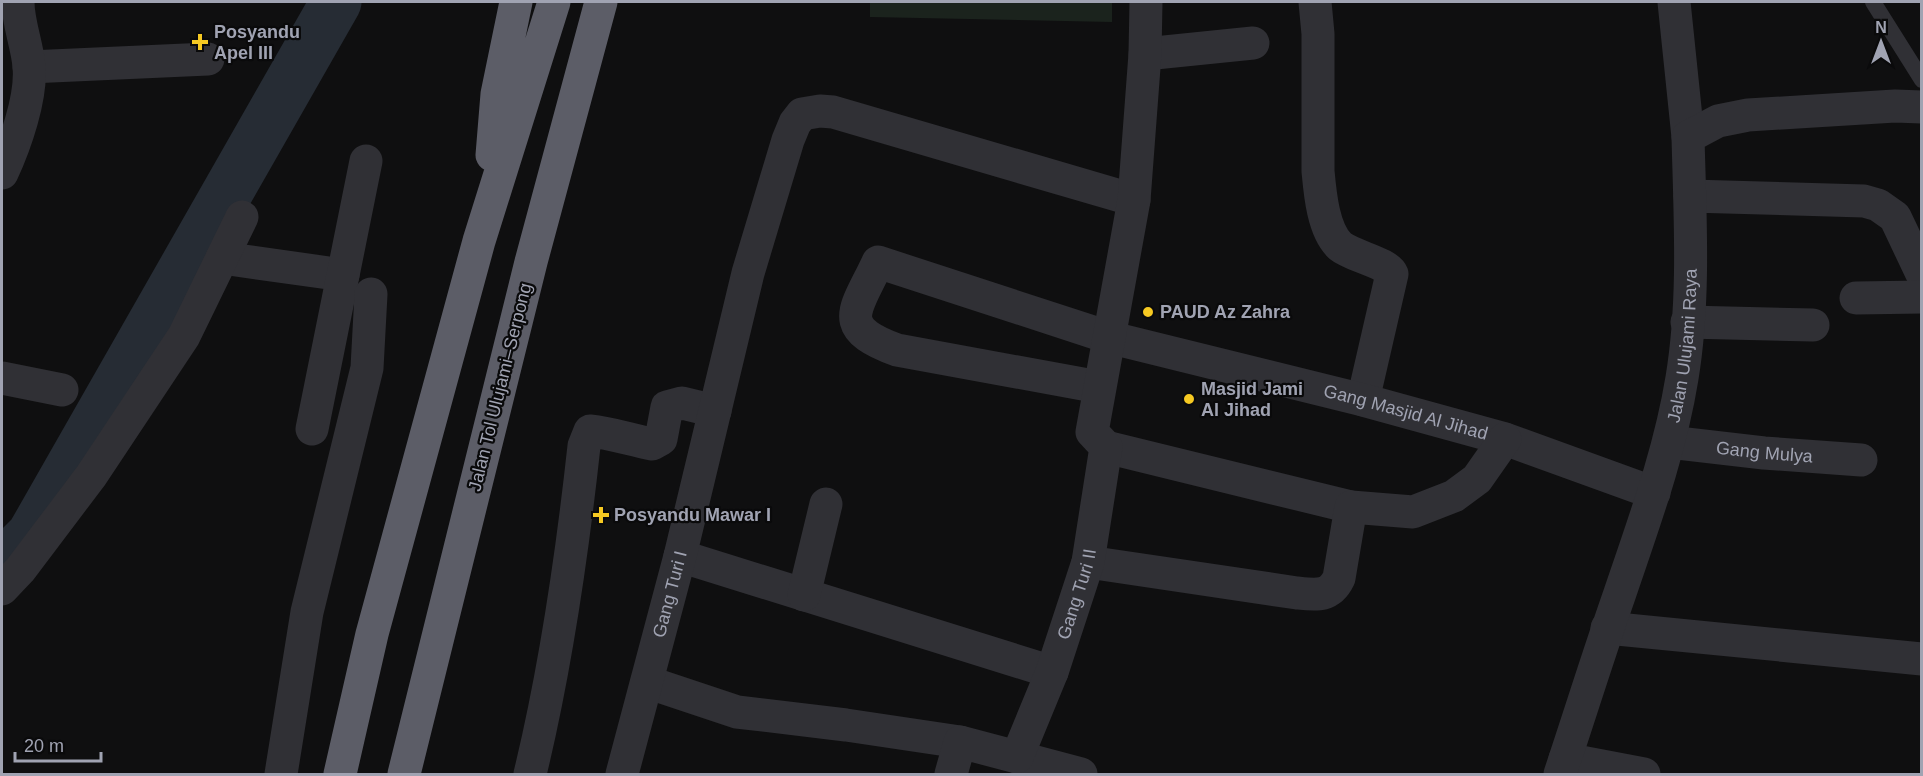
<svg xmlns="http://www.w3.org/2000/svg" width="1923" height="776" font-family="Arial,sans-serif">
	<rect width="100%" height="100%" fill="#0f0f10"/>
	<path fill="#1b231d" d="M 870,2 L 1112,2 L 1112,22 L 870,17 Z"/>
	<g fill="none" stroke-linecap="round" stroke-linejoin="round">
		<path stroke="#262c34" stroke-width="51" d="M 2,565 L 32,535 L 336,2"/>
		<path stroke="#303035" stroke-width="16" d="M 1873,2 L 1922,80"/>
		<g stroke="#303035" stroke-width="33">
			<path d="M 1315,2 L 1318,34 L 1318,171 C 1320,193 1323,230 1340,246 C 1352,256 1388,263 1392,274 L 1363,400"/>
			<path d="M 1674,2 L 1688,137"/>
			<path d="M 1145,54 L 1253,43"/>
			<path d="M 29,67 L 208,59"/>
			<path d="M 2,173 C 15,145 32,97 29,66 C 27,44 18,23 18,2"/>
			<path d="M 1690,196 L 1864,201 L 1878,205 L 1895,217 L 1922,274"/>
			<path d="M 222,258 L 343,275"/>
			<path d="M 1856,298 L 1922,297"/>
			<path d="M 1687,322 L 1813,325"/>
			<path d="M 2,378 L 62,390"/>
			<path id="s1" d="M 1099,387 L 897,350 C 834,327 856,310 878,262 L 1108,337 L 1363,400 L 1505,439 L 1654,493"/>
			<path d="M 312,429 L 366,161"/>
			<path id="s2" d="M 1669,442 L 1764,453 L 1861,460"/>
			<path d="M 1106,447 L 1351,507"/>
			<path d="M 680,556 L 1052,672"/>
			<path d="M 1088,562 L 1297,593 C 1317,595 1330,597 1339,578 L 1351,507 L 1413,512 L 1454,496 L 1477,479 L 1505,439"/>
			<path d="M 2,589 L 20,570 L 91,476 L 184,336 L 242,217"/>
			<path d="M 804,595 L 826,504"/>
			<path d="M 1607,628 L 1922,659"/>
			<path d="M 647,682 L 737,712 L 846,725 L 960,742"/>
			<path d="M 1017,757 L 1081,774"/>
			<path d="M 1565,759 L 1644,774"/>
			<path d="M 281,774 L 307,612 L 367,368 L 371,294"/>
			<path d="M 530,774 C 556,667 572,556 584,446 L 590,431 C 611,433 631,440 652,444 L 661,439 L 667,407 L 682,403 L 715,411"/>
			<path id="s3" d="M 622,774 L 680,556 L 748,273 L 788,140 L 795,123 L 802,114 L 820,111 L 833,112 L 1134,200"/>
			<path id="s4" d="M 951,774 L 960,742 L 1017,757 L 1052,672 L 1088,562 L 1106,447 L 1092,432 L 1134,200 L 1145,54 L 1146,2"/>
		</g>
		<path stroke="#303035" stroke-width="33" id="s5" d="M 1560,774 C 1580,714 1599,653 1620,593 C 1644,522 1670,452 1682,378 C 1695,299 1690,216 1688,137 L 1718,121 L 1748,115 L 1895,106 L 1922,107"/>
		<path stroke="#5c5d67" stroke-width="33" d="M 492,155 L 497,94 L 516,2
			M 340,774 L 372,634 L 479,241 L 554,2
			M 404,774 L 531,262 L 601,2"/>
	</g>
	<g fill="#f6c922" stroke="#0a0a0b" stroke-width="2">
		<path d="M197 33h6v6h6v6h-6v6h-6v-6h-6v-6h6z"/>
		<circle cx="1148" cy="312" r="6"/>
		<circle cx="1189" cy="399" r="6"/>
		<path d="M598 506h6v6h6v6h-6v6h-6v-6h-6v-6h6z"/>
	</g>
	<g text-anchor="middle" stroke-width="4.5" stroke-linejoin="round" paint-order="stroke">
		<g font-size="18" font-weight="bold" fill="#a0a3b2" stroke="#0a0a0b" text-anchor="start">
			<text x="214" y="38">Posyandu<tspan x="214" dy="21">Apel III</tspan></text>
			<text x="1160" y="318">PAUD Az Zahra</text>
			<text x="1201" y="395">Masjid Jami<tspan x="1201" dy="21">Al Jihad</tspan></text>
			<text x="614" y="521">Posyandu Mawar I</text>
		</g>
		<g font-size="18" fill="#a0a3b2" stroke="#0a0a0b">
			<text dy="6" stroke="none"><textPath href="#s5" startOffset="447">Jalan Ulujami Raya</textPath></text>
			<text transform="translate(500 387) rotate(-76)" y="6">Jalan Tol Ulujami–Serpong</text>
			<text dy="6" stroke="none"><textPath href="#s1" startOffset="870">Gang Masjid Al Jihad</textPath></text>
			<text dy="6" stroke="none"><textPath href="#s2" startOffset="96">Gang Mulya</textPath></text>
			<text dy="6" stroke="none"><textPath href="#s3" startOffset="186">Gang Turi I</textPath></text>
			<text dy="6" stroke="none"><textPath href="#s4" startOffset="266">Gang Turi II</textPath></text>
		</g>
	</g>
	<rect width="1923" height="776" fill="none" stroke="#a0a3b2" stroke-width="6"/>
	<g transform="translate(1881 42)" stroke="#0a0a0b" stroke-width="4.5" paint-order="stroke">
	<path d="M0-4.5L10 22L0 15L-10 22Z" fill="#a0a3b2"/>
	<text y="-9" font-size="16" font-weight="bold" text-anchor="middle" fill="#a0a3b2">N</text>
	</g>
	<path d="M15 752v9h86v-9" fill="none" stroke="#a0a3b2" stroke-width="3"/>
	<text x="24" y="752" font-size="18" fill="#a0a3b2" stroke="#0a0a0b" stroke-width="4.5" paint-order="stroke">20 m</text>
</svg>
